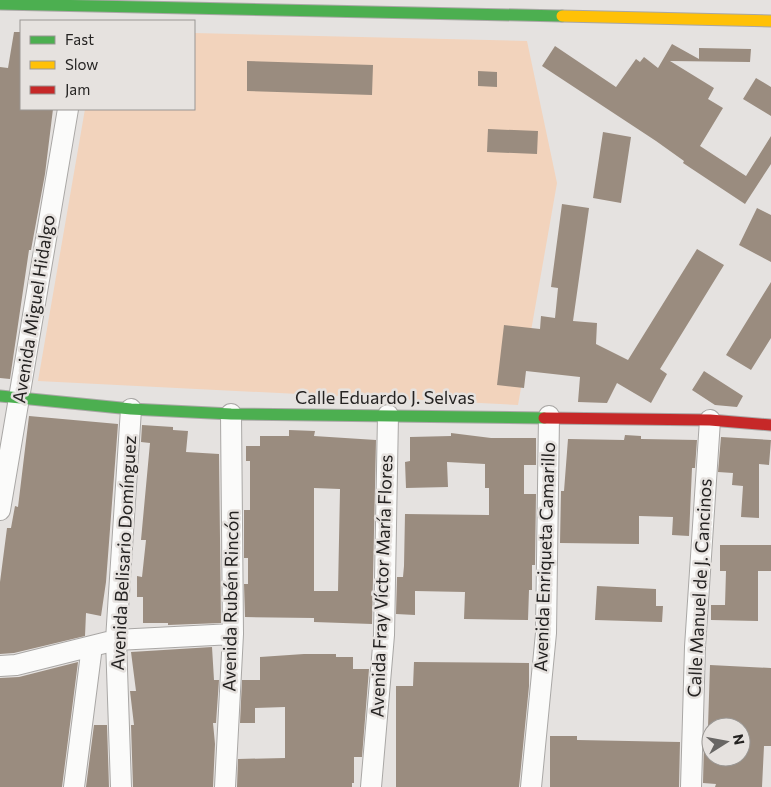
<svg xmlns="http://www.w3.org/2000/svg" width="771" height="787" font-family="Commissioner,sans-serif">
	<rect width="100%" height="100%" fill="#e5e2e0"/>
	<path fill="#f2d3bc" d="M 194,33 L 527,41 L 557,183 L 518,405 L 38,381 L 85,109 L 194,109 Z"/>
	<path fill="#9a8c7f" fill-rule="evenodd" d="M 14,32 L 21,32 L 21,109 L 53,109 L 45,174 L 31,250 L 29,250 L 10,379 L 0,378 L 0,67 L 8,68 Z
		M 672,44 L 699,59 L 699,48 L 751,49 L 750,62 L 670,61 L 714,88 L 708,99 L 723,108 L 700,146 L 746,176 L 771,136 L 771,164 L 745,204 L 683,163 L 684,161 L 656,141 L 542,66 L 555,46 L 616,87 L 636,59 L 640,62 L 644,57 L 658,68 Z
		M 247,61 L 373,65 L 372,95 L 247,91 Z
		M 478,71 L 497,72 L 497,87 L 478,86 Z
		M 756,78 L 771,87 L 771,116 L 743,99 Z
		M 488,129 L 538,131 L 537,154 L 487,152 Z
		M 603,132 L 631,137 L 621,203 L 593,198 Z
		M 562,204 L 589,208 L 573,321 L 597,323 L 596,344 L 628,360 L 697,249 L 724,265 L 660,369 L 667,374 L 651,403 L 617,383 L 607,403 L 578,402 L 580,377 L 526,371 L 524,388 L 497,385 L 504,325 L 540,329 L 541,316 L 555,318 L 558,288 L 551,287 Z
		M 757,208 L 771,215 L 771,262 L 739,245 Z
		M 771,282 L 771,338 L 751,370 L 726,355 Z
		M 704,371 L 743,396 L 737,407 L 715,405 L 692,390 Z
		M 29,416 L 118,424 L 106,582 L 101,616 L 86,613 L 85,636 L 14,653 L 0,654 L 0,582 L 7,528 L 11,528 L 15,506 L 18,507 Z
		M 142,425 L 173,427 L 173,430 L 188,431 L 186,452 L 219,454 L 221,623 L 168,625 L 168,623 L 143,623 L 143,597 L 137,597 L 137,576 L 142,577 L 146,540 L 141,540 L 150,443 L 141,442 Z
		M 289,430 L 315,431 L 314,436 L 376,440 L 372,624 L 314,622 L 314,618 L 245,617 L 244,584 L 248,584 L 248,558 L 244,558 L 244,510 L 250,510 L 250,461 L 246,461 L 246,446 L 260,446 L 260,436 L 289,436 ZM 314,488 L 340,489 L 338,591 L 314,591 Z
		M 451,433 L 491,438 L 536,438 L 536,465 L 524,465 L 524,494 L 536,494 L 535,565 L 532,565 L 532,590 L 529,590 L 528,620 L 464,619 L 465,592 L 415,591 L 415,615 L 396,614 L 397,577 L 403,577 L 404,566 L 405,514 L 489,515 L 489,488 L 485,488 L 485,464 L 447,462 L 448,487 L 406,488 L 405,462 L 410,461 L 410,437 L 451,436 Z
		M 625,435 L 641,436 L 641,439 L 697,440 L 695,468 L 692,468 L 689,536 L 672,535 L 673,517 L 639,516 L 639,544 L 560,543 L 561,491 L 564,491 L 568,439 L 624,440 Z
		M 721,437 L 771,440 L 769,465 L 759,464 L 759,518 L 741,517 L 743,486 L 732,485 L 733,473 L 718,472 Z
		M 720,545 L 771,545 L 771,571 L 758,571 L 758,621 L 711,620 L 711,605 L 725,605 L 726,571 L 720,571 Z
		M 597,586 L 656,589 L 656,606 L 663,606 L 662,622 L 595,620 Z
		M 212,647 L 214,680 L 219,680 L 216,723 L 213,723 L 215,744 L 213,787 L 133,787 L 131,725 L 134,725 L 130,691 L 136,691 L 131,652 Z
		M 304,654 L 336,654 L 336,657 L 353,657 L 353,669 L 369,669 L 362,757 L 354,757 L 354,783 L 352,783 L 352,787 L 237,787 L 238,759 L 285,758 L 285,707 L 255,708 L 255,723 L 240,723 L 242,680 L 260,680 L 260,657 Z
		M 78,662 L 62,787 L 0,787 L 0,678 L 19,677 Z
		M 414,662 L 529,663 L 529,686 L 519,787 L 396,787 L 396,686 L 413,686 Z
		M 710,665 L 771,668 L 771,746 L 764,746 L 762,787 L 715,787 L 716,784 L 703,783 L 704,742 L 711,742 L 711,757 L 741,757 L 741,727 L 708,727 Z
		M 94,725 L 107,725 L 109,787 L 86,787 Z
		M 550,736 L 577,736 L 577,740 L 680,742 L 679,787 L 550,787 Z"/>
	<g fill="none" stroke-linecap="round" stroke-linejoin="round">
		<g stroke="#a9a7a5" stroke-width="22">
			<path id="street" d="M 0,510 L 68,109
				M 0,666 L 16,665 L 116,640 L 233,634
				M 74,787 L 92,646
				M 121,787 L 116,640 L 131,409
				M 225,787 L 233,634 L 231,414
				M 371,787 L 384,635 L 388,415
				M 531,787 L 546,633 L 549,416
				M 691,787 L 695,647 L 710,420"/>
		</g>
		<g stroke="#a9a7a5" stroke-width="13">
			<path id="fast" d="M 0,4 L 562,16
				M 0,396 L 131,409 L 231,414 L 544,418"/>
		</g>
		<g stroke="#a9a7a5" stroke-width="13">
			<path id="slow" d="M 562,16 L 771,21"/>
		</g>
		<g stroke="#a9a7a5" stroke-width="13">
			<path id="jam" d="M 544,418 L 710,420 L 771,425"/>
		</g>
		<use href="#street" stroke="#fbfbfa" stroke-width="20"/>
		<use href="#fast" stroke="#4caf50" stroke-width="11"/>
		<use href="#slow" stroke="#ffc107" stroke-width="11"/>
		<use href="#jam" stroke="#c62828" stroke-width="11"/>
	</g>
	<g text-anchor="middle" stroke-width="5" stroke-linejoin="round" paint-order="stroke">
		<g font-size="18" fill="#252322" stroke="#e6e2df">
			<text transform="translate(34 309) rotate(-81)" y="6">Avenida Miguel Hidalgo</text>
			<text x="385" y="404">Calle Eduardo J. Selvas</text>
			<text transform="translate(124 553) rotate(-87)" y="6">Avenida Belisario Domínguez</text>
			<text transform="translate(545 557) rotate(-88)" y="6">Avenida Enriqueta Camarillo</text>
			<text transform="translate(382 586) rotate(-88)" y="6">Avenida Fray Víctor María Flores</text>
			<text transform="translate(700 588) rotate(-87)" y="6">Calle Manuel de J. Cancinos</text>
			<text transform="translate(231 601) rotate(-89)" y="6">Avenida Rubén Rincón</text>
		</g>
	</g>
	<rect x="20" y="20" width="175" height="90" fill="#e6e2df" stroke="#999693"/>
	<rect x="30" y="36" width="25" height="8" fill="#4caf50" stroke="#999693"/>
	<text x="65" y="45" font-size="15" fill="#252322">Fast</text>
	<rect x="30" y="61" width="25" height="8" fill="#ffc107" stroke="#999693"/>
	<text x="65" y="70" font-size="15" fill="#252322">Slow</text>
	<rect x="30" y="86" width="25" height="8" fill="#c62828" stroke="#999693"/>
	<text x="65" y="95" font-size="15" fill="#252322">Jam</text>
	<g transform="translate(726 742) rotate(79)"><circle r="24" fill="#e6e2df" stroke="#999693"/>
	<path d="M0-4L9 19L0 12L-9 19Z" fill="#686664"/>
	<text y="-8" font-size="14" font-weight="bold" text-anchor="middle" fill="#252322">N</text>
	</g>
</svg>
